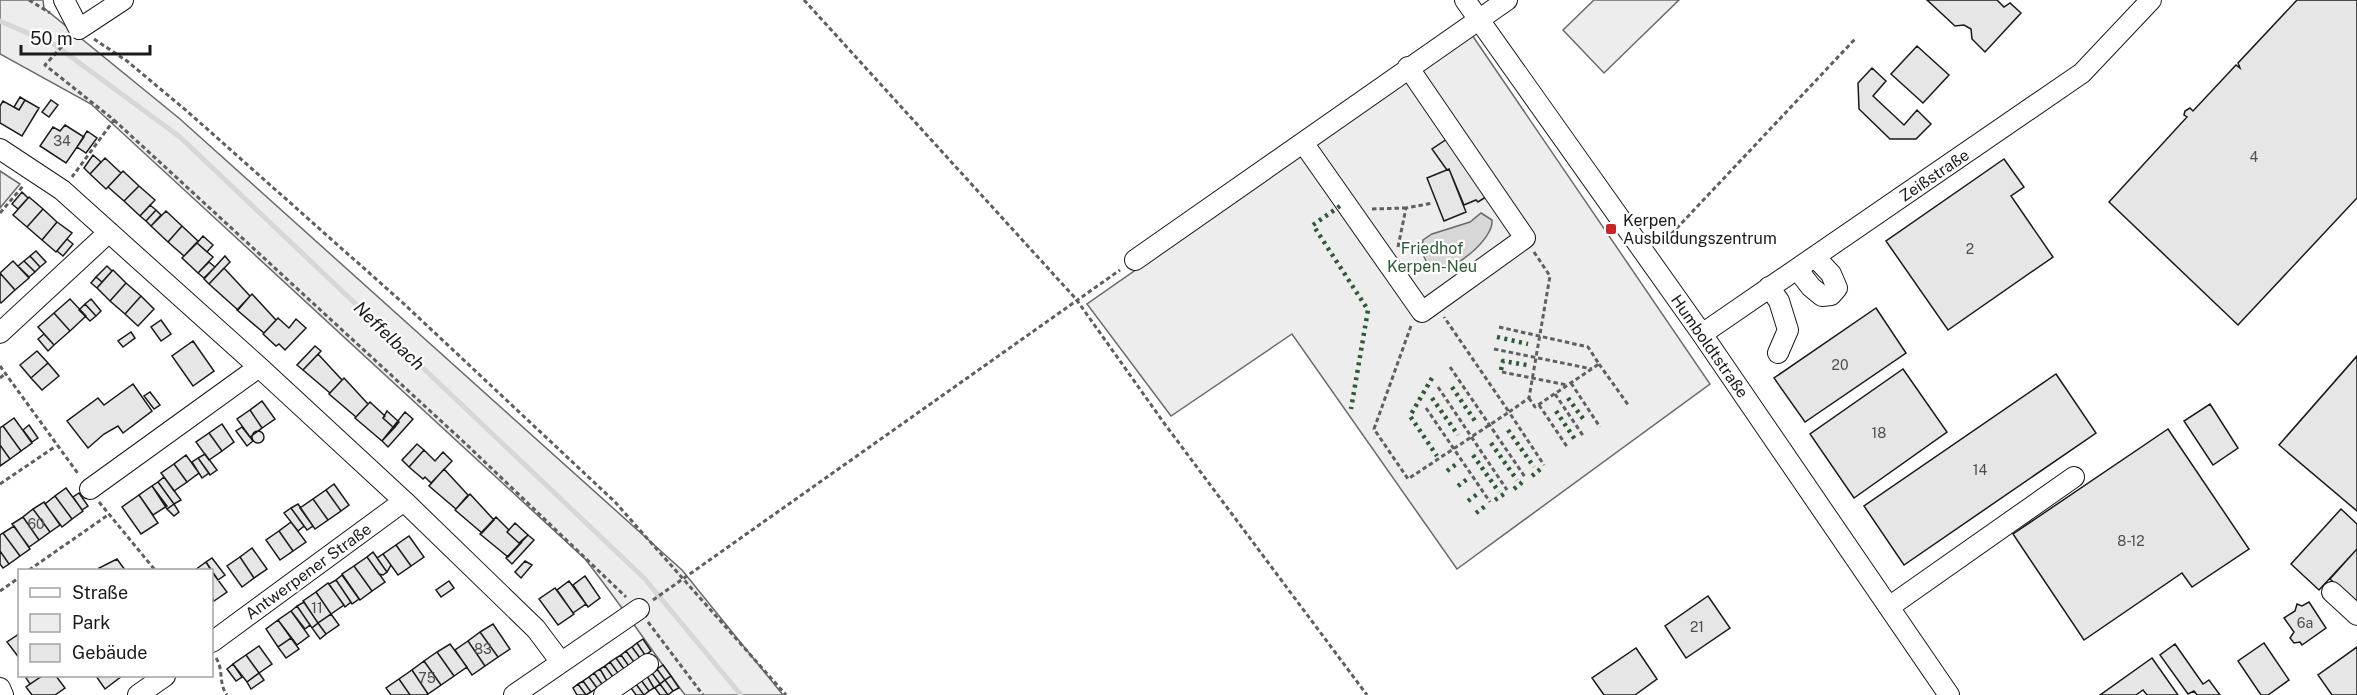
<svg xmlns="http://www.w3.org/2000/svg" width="2357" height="695" font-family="'Public Sans',sans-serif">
	<rect width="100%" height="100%" fill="#fff"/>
	<path fill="#ededed" stroke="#6a6a6a" stroke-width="1.5" d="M 0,0 L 43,0 L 44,8 L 180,119 L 682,570 L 783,695 L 685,695 C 651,650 620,603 585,559 L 91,104 L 0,54 Z
		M 1594,0 L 1679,0 L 1604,73 L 1563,30 Z
		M 1472,35 L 1710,384 L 1457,569 L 1292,334 L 1171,416 L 1087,304 Z
		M 0,171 L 20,184 L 0,208 Z"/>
	<path fill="#d7d7d7" stroke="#6a6a6a" stroke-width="1.5" d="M 1481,213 L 1492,220 C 1494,239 1453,272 1435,271 C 1425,262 1420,253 1423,240 L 1432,234 L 1470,222 Z"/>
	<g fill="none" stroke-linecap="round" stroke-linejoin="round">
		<path stroke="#d7d7d7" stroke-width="5" d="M 0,21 L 55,45 L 180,137 L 644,578 L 741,695"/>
	</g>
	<path fill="#e6e6e6" stroke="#1a1a1a" stroke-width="1.5" d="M 1927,0 L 1997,0 L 2004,7 L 2010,3 L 2021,13 L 1985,52 L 1972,39 L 1971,29 L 1964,25 L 1955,26 Z
		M 2297,0 L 2357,0 L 2357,198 L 2238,325 L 2109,202 L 2187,117 L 2184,115 L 2185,111 L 2190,108 L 2193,111 L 2236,65 L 2240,68 L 2238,63 Z
		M 1917,46 L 1949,75 L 1923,103 L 1891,74 Z
		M 1872,68 L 1886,81 L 1873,96 L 1904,125 L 1917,110 L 1931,124 L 1916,139 L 1890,139 L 1859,109 L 1858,83 Z
		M 20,97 L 25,100 L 19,110 L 14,107 Z
		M 25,100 L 39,108 L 22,136 L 0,123 L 0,106 L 3,101 L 19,110 Z
		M 51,100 L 58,105 L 49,117 L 42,112 Z
		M 65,125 L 84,137 L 66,163 L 40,146 L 53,127 L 60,131 Z
		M 87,131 L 97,138 L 86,153 L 77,147 Z
		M 1450,137 L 1489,195 L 1478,202 L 1476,200 L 1464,205 L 1449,169 L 1447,170 L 1432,149 Z
		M 93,155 L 101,162 L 90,174 L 84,168 Z
		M 105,158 L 121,173 L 106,189 L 90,174 Z
		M 2004,159 L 2024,187 L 2011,196 L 2053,257 L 1948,330 L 1886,241 Z
		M 1449,169 L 1466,212 L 1444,221 L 1427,178 Z
		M 123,171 L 139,186 L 124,201 L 108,187 Z
		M 139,186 L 155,200 L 140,216 L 124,201 Z
		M 22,192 L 28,198 L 18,209 L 12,204 Z
		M 29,197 L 43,209 L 27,227 L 13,215 Z
		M 150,205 L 156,210 L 146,221 L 140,216 Z
		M 43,209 L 57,222 L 42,240 L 27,227 Z
		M 156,210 L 161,215 L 151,226 L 146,221 Z
		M 166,211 L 182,226 L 168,242 L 151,226 Z
		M 57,222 L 72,233 L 56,252 L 42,240 Z
		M 182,226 L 198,241 L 184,256 L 168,242 Z
		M 203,236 L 213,245 L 207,252 L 197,243 Z
		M 67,239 L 73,244 L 63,256 L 57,251 Z
		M 197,243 L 213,257 L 198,273 L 182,258 Z
		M 36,251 L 46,262 L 40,267 L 30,256 Z
		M 30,256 L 40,267 L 35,272 L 24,261 Z
		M 225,256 L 230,262 L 209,284 L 204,279 Z
		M 13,261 L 29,278 L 15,290 L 0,273 Z
		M 24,261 L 35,272 L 29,277 L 18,266 Z
		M 209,262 L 215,267 L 204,278 L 198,273 Z
		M 107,266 L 112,271 L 102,282 L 96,277 Z
		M 224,268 L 250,296 L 238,310 L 209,284 Z
		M 113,270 L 126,283 L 110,301 L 97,288 Z
		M 0,273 L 15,290 L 1,303 L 0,302 Z
		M 96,277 L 102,282 L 97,288 L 91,283 Z
		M 126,283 L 141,296 L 125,314 L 110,301 Z
		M 252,294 L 276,320 L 264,333 L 237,310 Z
		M 141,296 L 154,309 L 138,326 L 125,314 Z
		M 70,299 L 86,316 L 70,331 L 54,313 Z
		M 91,299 L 101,311 L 96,316 L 85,304 Z
		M 85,304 L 96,316 L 90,321 L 79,310 Z
		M 1876,308 L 1906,353 L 1805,422 L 1774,378 Z
		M 54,313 L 70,331 L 54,345 L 38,327 Z
		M 278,318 L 289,328 L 296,319 L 306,328 L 285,350 L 279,344 L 276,346 L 263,334 Z
		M 161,320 L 171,334 L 161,341 L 151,327 Z
		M 131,332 L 135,338 L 123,347 L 118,341 Z
		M 44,334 L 54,345 L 48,351 L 38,339 Z
		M 193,341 L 214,371 L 193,386 L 172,356 Z
		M 315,346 L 321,351 L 303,370 L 297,365 Z
		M 37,351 L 48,363 L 31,378 L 20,365 Z
		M 318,354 L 342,380 L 330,393 L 303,370 Z
		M 2357,356 L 2357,511 L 2279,445 Z
		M 48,363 L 59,376 L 42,390 L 31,378 Z
		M 1903,369 L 1947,432 L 1854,498 L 1810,434 Z
		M 2056,374 L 2096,433 L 1904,565 L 1864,506 Z
		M 344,378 L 368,404 L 356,417 L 329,394 Z
		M 133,384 L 152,411 L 123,433 L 118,426 L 104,434 L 88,448 L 67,421 L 98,398 L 104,405 Z
		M 150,392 L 160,405 L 154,409 L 144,396 Z
		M 262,401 L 275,419 L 262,428 L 250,410 Z
		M 370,402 L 385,416 L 383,418 L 394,428 L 396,426 L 382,441 L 355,418 Z
		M 2210,404 L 2238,448 L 2213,465 L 2184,421 Z
		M 250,410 L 262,428 L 250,437 L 237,419 Z
		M 387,411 L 399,422 L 394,428 L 383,418 Z
		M 405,412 L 413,419 L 388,447 L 382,441 Z
		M 14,418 L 32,443 L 21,451 L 3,426 Z
		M 222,424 L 234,442 L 222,451 L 209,433 Z
		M 29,425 L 38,438 L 32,442 L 23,430 Z
		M 3,426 L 21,451 L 10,459 L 0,445 L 0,428 Z
		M 242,427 L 253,441 L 247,446 L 236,431 Z
		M 2168,429 L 2249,549 L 2192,587 L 2182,573 L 2084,640 L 2013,534 Z
		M252 437a6 6 0 1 1 12 0a6 6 0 1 1-12 0Z
		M 209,433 L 222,451 L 209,460 L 196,442 Z
		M 417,444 L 424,450 L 409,467 L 402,460 Z
		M 0,445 L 10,459 L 0,466 Z
		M 424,450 L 435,461 L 443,452 L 452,461 L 431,483 L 425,477 L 423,479 L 409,467 Z
		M 205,454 L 217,470 L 210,475 L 198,458 Z
		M 186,455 L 199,473 L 187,482 L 174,464 Z
		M 198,458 L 209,473 L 202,478 L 192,462 Z
		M 174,464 L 187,482 L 174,491 L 161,473 Z
		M 444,469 L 468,495 L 456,509 L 429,486 Z
		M 164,477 L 181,500 L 174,504 L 158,482 Z
		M 158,482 L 174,504 L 167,509 L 152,486 Z
		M 334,484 L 349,505 L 341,511 L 326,490 Z
		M 152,486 L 167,506 L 153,515 L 139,495 Z
		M 66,488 L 83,511 L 72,519 L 55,496 Z
		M 326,490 L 341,511 L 328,520 L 313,499 Z
		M 79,493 L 88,506 L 82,510 L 73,497 Z
		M 470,494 L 494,520 L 482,533 L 455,510 Z
		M 139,495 L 158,523 L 141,534 L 122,507 Z
		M 55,496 L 72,519 L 62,527 L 45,504 Z
		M 313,499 L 328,520 L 315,529 L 300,508 Z
		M 44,502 L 60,525 L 50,532 L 33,509 Z
		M 174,504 L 179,512 L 174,516 L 167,509 Z
		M 298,504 L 313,526 L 307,530 L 291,508 Z
		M 291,508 L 304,526 L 298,531 L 284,513 Z
		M 33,509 L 50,532 L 39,540 L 23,517 Z
		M 2341,509 L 2357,524 L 2357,549 L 2319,590 L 2291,564 Z
		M 23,517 L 39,540 L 29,547 L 12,524 Z
		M 496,517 L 509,530 L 507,532 L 519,543 L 522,542 L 508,557 L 480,534 Z
		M 291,522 L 306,542 L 293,551 L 279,531 Z
		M 515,523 L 528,535 L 519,543 L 507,532 Z
		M 14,526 L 30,549 L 20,556 L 3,533 Z
		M 279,531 L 293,551 L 280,560 L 266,540 Z
		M 3,533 L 20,556 L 9,564 L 0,551 L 0,535 Z
		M 528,535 L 534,540 L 512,564 L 506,558 Z
		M 409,536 L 424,557 L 411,566 L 396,545 Z
		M 396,545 L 411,566 L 398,575 L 383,554 Z
		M 252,548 L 267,569 L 254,578 L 240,557 Z
		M 2357,549 L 2357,604 L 2330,579 Z
		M 0,551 L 9,564 L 3,568 L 0,564 Z
		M 373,552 L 387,572 L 383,575 L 379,574 L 367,557 Z
		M 383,554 L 391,565 L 387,572 L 377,558 Z
		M 240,557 L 254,578 L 242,587 L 227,566 Z
		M 367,557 L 385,582 L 372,591 L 354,566 Z
		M 212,558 L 225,575 L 218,580 L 206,562 Z
		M 117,559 L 125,570 L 100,570 L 99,568 Z
		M 525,561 L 532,565 L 521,578 L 515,572 Z
		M 206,562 L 211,570 L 195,570 Z
		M 354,566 L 372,591 L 360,600 L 342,574 Z
		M 212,572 L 227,592 L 214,601 L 212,597 Z
		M 342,575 L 359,599 L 352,604 L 336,580 Z
		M 585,576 L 600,598 L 588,607 L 573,585 Z
		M 336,580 L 351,602 L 345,607 L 329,584 Z
		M 449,581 L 454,588 L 441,597 L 436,590 Z
		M 569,581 L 586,604 L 573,613 L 557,590 Z
		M 328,583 L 344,605 L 331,614 L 316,592 Z
		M 555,588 L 574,614 L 558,625 L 539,599 Z
		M 316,592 L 331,614 L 318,623 L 303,601 Z
		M 1708,596 L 1730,628 L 1686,658 L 1665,626 Z
		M 304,602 L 318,623 L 312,628 L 297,606 Z
		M 2309,602 L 2326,628 L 2302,645 L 2300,642 L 2294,643 L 2290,638 L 2294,632 L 2284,618 L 2295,611 L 2297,604 L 2302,606 Z
		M 297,606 L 310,625 L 305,629 L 291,611 Z
		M 291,611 L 309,636 L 297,645 L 278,620 Z
		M 331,614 L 339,625 L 326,634 L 318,623 Z
		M 278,620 L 291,638 L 278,647 L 266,629 Z
		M 318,623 L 326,634 L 320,639 L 312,628 Z
		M 493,624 L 510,649 L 498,657 L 480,632 Z
		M 480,632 L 498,657 L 485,666 L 468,641 Z
		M 19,634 L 20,634 L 20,659 L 7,642 Z
		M 291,638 L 299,649 L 286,658 L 278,647 Z
		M 643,639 L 651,651 L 645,655 L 637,643 Z
		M 468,641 L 485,666 L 472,675 L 455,650 Z
		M 637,643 L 645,655 L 640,658 L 632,647 Z
		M 2264,643 L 2289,680 L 2268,695 L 2261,695 L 2238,661 Z
		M 450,644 L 467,667 L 454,676 L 437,652 Z
		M 2175,644 L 2203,684 L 2209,680 L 2220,695 L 2197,695 L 2194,691 L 2188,694 L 2160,655 Z
		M 259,646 L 272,664 L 259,673 L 246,655 Z
		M 632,647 L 640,658 L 634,662 L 626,651 Z
		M 2357,647 L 2357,695 L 2332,695 L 2318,675 Z
		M 1636,648 L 1657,679 L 1635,695 L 1604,695 L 1592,678 Z
		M 626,651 L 634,662 L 629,666 L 621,655 Z
		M 437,652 L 454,676 L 441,685 L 424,661 Z
		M 246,655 L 259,673 L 247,682 L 233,664 Z
		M 621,655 L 629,666 L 624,669 L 616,658 Z
		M 616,658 L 624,669 L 618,673 L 610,662 Z
		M 2152,658 L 2178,695 L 2147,695 L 2143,690 L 2136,695 L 2100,695 Z
		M 424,661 L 441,685 L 428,694 L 412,670 Z
		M 610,662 L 618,673 L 613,677 L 605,666 Z
		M 233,664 L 242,677 L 236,681 L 227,669 Z
		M 663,665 L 671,676 L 665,680 L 657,669 Z
		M 605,666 L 613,677 L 607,681 L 600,669 Z
		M 600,669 L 607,681 L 602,684 L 594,673 Z
		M 657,669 L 665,680 L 660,684 L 652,673 Z
		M 412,670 L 428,694 L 426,695 L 410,695 L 399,679 Z
		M 259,673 L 264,680 L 251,689 L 247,682 Z
		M 594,673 L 602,684 L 597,688 L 589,677 Z
		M 652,673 L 660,684 L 654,688 L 647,676 Z
		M 29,676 L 42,676 L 30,684 L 26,678 Z
		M 42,676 L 56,676 L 65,688 L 55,695 L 32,695 L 26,687 Z
		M 96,676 L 122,676 L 105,689 Z
		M 647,676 L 654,688 L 649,691 L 641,680 Z
		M 671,676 L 679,688 L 673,691 L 665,680 Z
		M 589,677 L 597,688 L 591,692 L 583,681 Z
		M 399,679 L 410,695 L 391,695 L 386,688 Z
		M 641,680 L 649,691 L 644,695 L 636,684 Z
		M 665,680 L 673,691 L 668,695 L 660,684 Z
		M 583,681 L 591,692 L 586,695 L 578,684 Z
		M 578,684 L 586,695 L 577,695 L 573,688 Z
		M 636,684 L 644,695 L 636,695 L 631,688 Z
		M 660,684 L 668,695 L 660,695 L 655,688 Z"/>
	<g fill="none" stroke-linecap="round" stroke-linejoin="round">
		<g stroke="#1a1a1a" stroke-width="22">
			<path id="minor" d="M 64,0 L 79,29 L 123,0
				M 1465,0 L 1702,334 L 1949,695
				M 1304,144 L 1422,312 L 1525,238 L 1408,67
				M 0,149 L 62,190 L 259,367 L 404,501 L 536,629 L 560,661
				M 1135,260 L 1507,0
				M 1797,269 L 1811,287 L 1822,296 L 1831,295 L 1837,288 L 1831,274 L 1815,257
				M 1769,287 L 1779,301 L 1788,330 L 1778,353
				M 0,333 L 109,232
				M 1702,334 L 2082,73 L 2151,0
				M 90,489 L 259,367
				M 2332,592 L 2357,615
				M 1889,607 L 2074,477
				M 212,642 L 404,501
				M 0,688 L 3,695
				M 138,695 L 165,676
				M 514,695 L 639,609
				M 604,695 L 648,664"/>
		</g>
		<path stroke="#5f5f5f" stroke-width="3" stroke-dasharray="4.5 3" stroke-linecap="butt" d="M 29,0 L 50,13
			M 804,0 L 1076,299 L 1164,423 L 1367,695
			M 94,39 L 127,61 L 188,112 L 403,303 L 615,502 L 786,695
			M 67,41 L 45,65 L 114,120 L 72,177
			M 114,120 L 466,444 L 626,597
			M 1372,209 L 1406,208
			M 0,213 L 23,186
			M 1661,245 L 1855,39
			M 1398,247 L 1406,208 L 1433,203
			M 1534,252 L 1550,276 L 1529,398 L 1509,412 L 1544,465
			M 1411,326 L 1374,429 L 1408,479 L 1509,412 L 1444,317
			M 1499,327 L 1588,347 L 1599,364 L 1535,407 L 1529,398
			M 1494,349 L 1592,369
			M 1599,364 L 1629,406
			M 0,366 L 79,475
			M 1450,367 L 1525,477
			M 1502,372 L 1567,385
			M 0,378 L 6,373
			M 1571,383 L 1600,427
			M 1438,387 L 1507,490
			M 1555,394 L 1584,437
			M 1539,405 L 1568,448
			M 1426,408 L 1490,502
			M 0,484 L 56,446
			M 99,502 L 155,570
			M 29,570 L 108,515
			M 0,591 L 20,577
			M 653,600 L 1120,270
			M 648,622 L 703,695
			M 216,658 C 224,670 218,683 227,695"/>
		<use href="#minor" stroke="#fff" stroke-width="20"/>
		<path stroke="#2b5a34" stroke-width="4.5" stroke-dasharray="3 4.5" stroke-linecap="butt" d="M 1340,206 L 1313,225 L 1368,310 L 1351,409
			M 1497,337 L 1528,344
			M 1501,370 L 1503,361 L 1527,365
			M 1432,378 L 1410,416 L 1437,456
			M 1452,387 L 1477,424
			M 1432,398 L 1458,435
			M 1568,398 L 1584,420
			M 1556,411 L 1576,441
			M 1508,430 L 1534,467
			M 1491,443 L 1517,480
			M 1473,455 L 1499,492
			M 1447,471 L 1459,462
			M 1532,476 L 1543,467
			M 1458,486 L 1470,477
			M 1514,489 L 1525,480
			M 1495,500 L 1507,492
			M 1468,501 L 1480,492
			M 1476,513 L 1488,504"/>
	</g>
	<rect fill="#c62828" stroke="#fff" stroke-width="2" x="1605" y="223" width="12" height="12" rx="3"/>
	<g text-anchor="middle" stroke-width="4.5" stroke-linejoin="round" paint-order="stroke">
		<g font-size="14" fill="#4d4d4d">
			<text x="62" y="146">34</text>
			<text x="2254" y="162">4</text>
			<text x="1970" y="254">2</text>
			<text x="1840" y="370">20</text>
			<text x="1879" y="438">18</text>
			<text x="1980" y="475">14</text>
			<text x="36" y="529">60</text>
			<text x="2131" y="546">8-12</text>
			<text x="317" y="613">11</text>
			<text x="2305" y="628">6a</text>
			<text x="1697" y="632">21</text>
			<text x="483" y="654">83</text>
			<text x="427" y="683">75</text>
		</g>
		<g font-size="16" fill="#1a1a1a" stroke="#fff">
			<text transform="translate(1934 175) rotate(-34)" y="6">Zeißstraße</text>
			<text transform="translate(1710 346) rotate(55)" y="6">Humboldtstraße</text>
			<text transform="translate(308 571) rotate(-36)" y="6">Antwerpener Straße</text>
		</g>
		<g font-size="16" fill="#1a1a1a" stroke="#fff" text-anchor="start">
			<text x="1623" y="226">Kerpen<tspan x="1623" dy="18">Ausbildungszentrum</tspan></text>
		</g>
		<g font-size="16" fill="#2b5a34" stroke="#fff">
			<text x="1432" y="254">Friedhof<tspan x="1432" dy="18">Kerpen-Neu</tspan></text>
		</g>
		<g font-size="18" font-style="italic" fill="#1a1a1a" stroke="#fff">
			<text transform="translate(389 336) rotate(44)" y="6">Neffelbach</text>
		</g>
	</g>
	<rect x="18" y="569" width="195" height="108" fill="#ffffff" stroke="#a3a3a3" stroke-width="1.5"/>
	<rect x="30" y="588" width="30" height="9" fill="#ffffff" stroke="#a3a3a3" stroke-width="1.5"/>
	<text x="72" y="599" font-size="18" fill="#1a1a1a">Straße</text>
	<rect x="30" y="614" width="30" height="18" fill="#ededed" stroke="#a3a3a3" stroke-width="1.5"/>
	<text x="72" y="629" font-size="18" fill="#1a1a1a">Park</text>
	<rect x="30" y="644" width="30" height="18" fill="#e6e6e6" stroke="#a3a3a3" stroke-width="1.5"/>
	<text x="72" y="659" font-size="18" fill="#1a1a1a">Gebäude</text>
	<path d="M21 45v9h129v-9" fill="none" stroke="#1a1a1a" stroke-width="3"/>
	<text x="30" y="45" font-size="18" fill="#1a1a1a" stroke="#ffffff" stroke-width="4.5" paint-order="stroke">50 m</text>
</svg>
